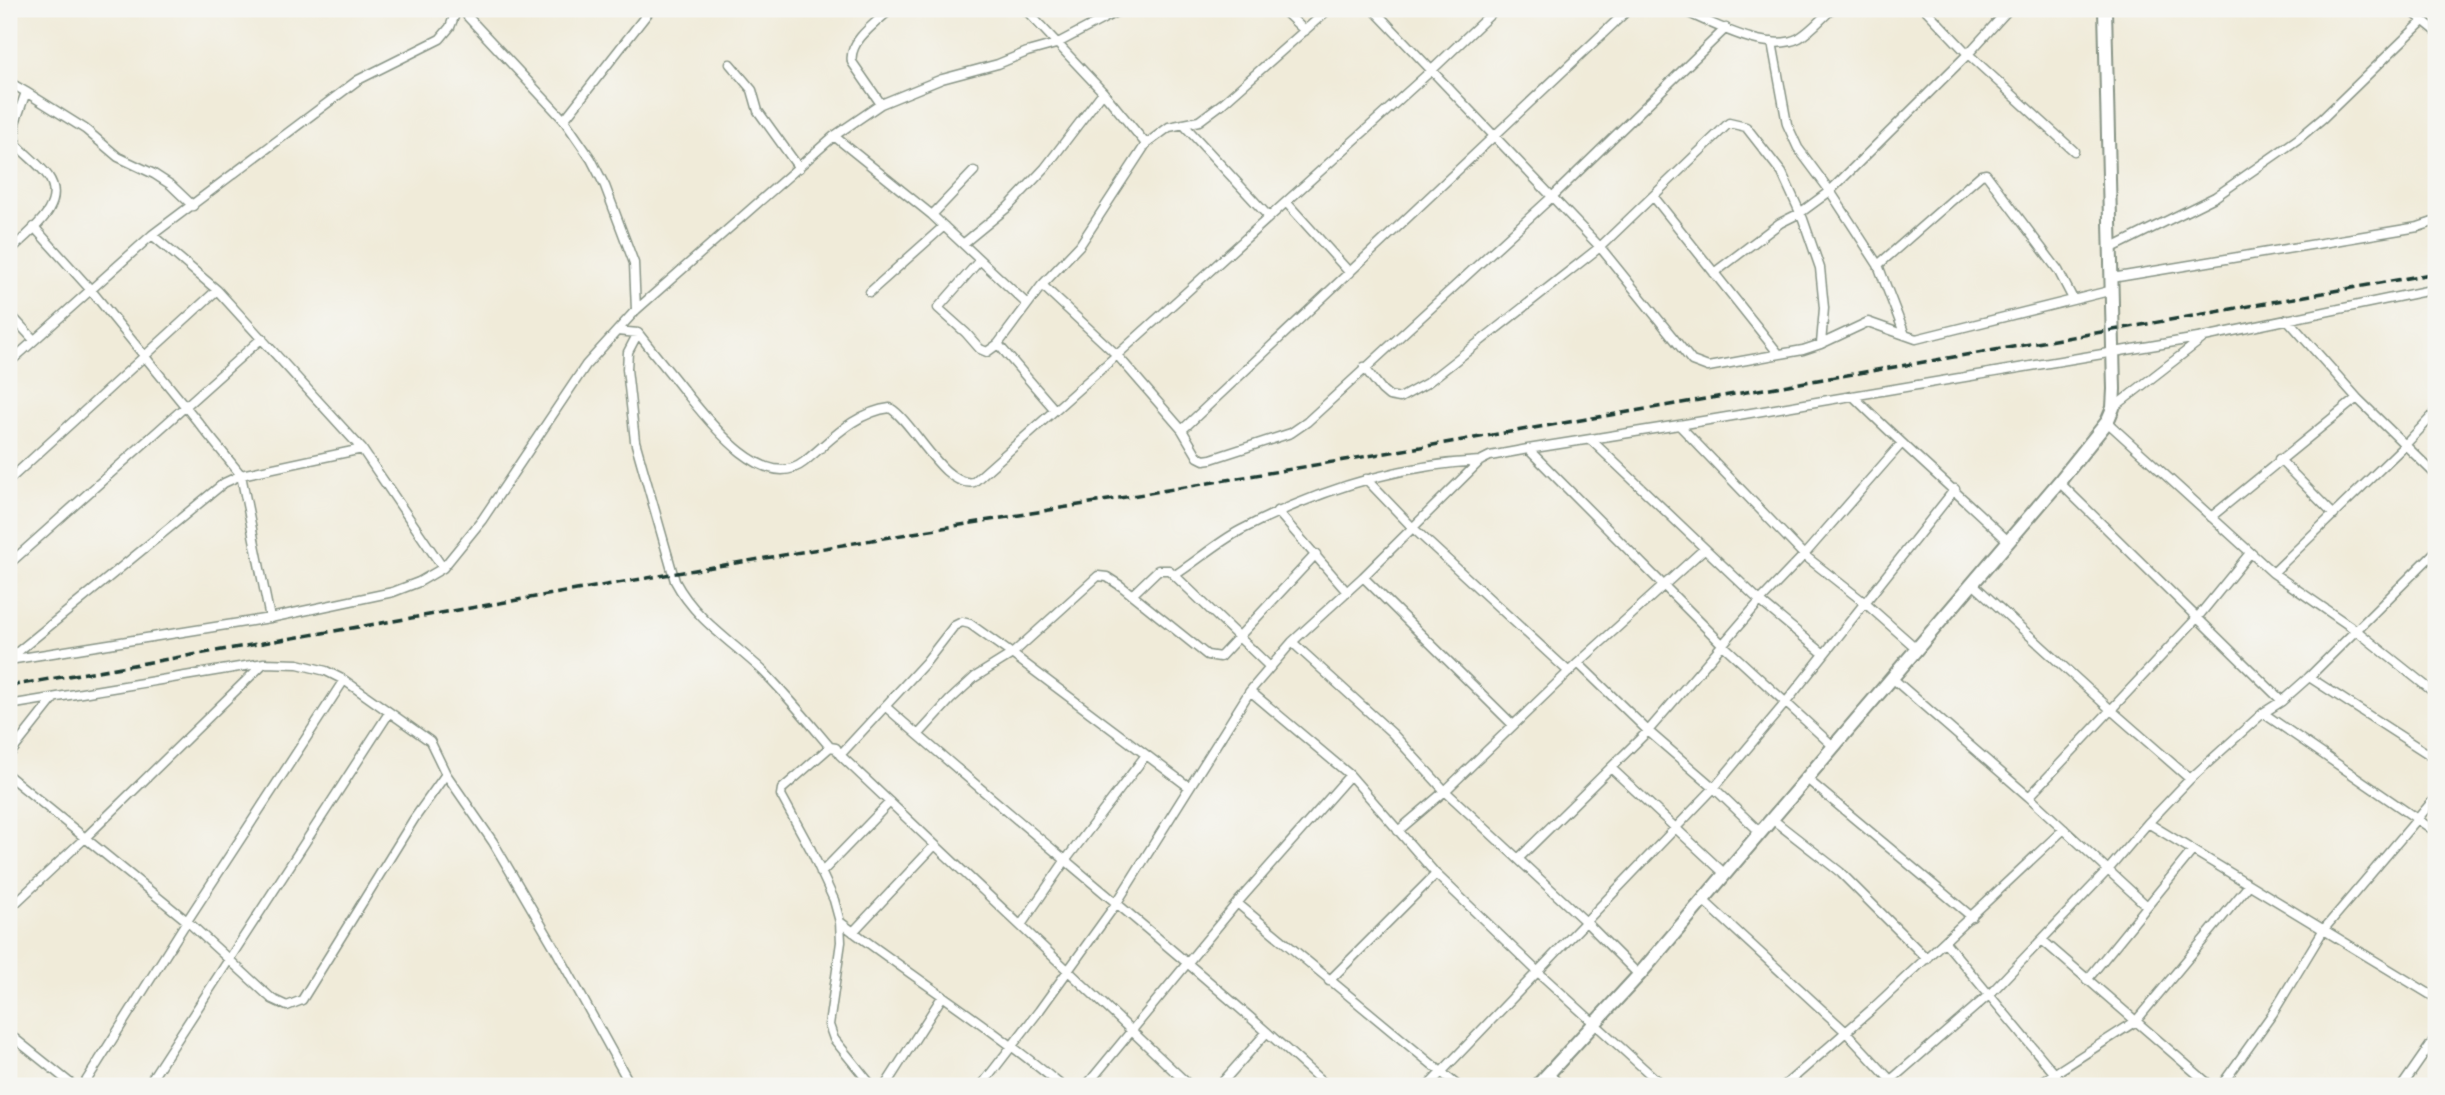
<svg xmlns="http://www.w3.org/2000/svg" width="2445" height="1095" font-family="Caveat,sans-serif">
	<rect width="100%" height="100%" fill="#f6f6f2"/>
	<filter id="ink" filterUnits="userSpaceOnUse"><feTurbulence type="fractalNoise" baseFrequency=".0143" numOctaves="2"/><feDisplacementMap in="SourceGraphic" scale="14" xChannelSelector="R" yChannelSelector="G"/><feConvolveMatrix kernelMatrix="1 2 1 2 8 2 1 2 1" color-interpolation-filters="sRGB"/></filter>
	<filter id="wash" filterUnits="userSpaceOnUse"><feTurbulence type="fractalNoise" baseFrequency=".00686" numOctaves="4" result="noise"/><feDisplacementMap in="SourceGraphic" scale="28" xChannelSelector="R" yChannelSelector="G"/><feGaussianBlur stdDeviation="1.57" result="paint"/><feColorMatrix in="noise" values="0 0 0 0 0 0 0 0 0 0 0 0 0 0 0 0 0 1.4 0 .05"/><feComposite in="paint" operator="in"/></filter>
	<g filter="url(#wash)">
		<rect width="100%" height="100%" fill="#f0ebd9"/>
	</g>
	<g filter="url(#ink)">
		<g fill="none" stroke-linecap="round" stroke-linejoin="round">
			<g stroke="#889486" stroke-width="11">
				<path id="street" d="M 463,9 L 468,17 L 564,120 L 591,159 L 605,186 L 634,263 L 636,310
					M 1025,9 L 1103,92 L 1146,144
					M 1282,9 L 1305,31
					M 1679,9 C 1709,21 1767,55 1799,38 C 1811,31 1822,18 1832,9
					M 1925,9 L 1968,54 L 2074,151
					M 2409,9 L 2436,31
					M 1772,42 L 1787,124 L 1798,148 L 1830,191 L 1878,265 L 1905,335
					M 730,64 L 752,90 L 758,111 L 799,168
					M 9,82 L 26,92
					M 881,104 L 852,62 C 848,41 877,22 891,9
					M 564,120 L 651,9
					M 1183,124 L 1269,217
					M 834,136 L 932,215 L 1027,304
					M 1653,196 L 1778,353
					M 1286,202 L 1350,273
					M 932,215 L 974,171
					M 34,227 L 90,289 L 241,475 L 270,618
					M 152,235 L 358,80 L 440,39 L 450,27 L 457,9
					M 964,243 L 1008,207 L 1045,168 L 1103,92
					M 2112,248 L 2215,197 L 2298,139 L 2323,118 L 2423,21
					M 9,252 C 28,232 69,206 48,176 C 39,164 26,155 16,144 L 15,123 L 26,92 L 85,129 L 118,157 L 154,174 L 171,185 L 193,206
					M 980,260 L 938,308 L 966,333 L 980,349 L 987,352 L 998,344 L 1042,285 L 1080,245 L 1146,144 L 1169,127 L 1199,121 L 1223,103 L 1329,9
					M 1878,265 L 1981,175 L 1986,174 L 2058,270 L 2073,299
					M 1714,273 L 1780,223 L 1800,213 L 1830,191 L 1968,54 L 2009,9
					M 2112,278 L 2418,227 L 2436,221
					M 1042,285 L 1117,355 L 1182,430 L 1198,457 L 1204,460 L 1211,459 L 1291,433 L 1307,422 L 1553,196 L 1726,28
					M 870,292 L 944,226
					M 9,313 L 34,340
					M 2287,319 L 2357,398 L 2436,475
					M 617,331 L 638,333 C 652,351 667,369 682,388 C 704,415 762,495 804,462 C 830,441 855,412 890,408 C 914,422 944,489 974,482 L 1117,355 L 1433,69 L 1496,9
					M 638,333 L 628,352 L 627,369 L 635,441 L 675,581 C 695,619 731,641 762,670 C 786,694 808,721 830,747
					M 998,344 L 1055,410
					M 1821,344 L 1868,322 L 1916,339 L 2113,290
					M 9,363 L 152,235 L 217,290 L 362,449 L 443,568
					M 1364,367 L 1382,390 L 1389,396 L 1400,398 L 1427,383 L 1600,247 L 1729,123 L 1746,127 L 1782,173 L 1803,219 L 1820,268 L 1824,308 L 1821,344 L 1803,350 L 1708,367 L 1692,361 L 1600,247 L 1373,9
					M 1853,396 C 1903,446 1957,492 2008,541
					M 2113,408 L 2202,339
					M 2107,422 L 2273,573 L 2357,631 L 2436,694
					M 1679,425 L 1804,555 L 1865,603 L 1916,648
					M 1182,430 L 1629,9
					M 1591,440 L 1760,601 L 1824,654
					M 1528,449 L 1723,645 L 1833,746
					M 2279,459 L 2334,515
					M 1366,479 L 1413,528 L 1569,672
					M 9,480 L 217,290
					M 2059,482 L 2282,701
					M 1277,511 L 1347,592
					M 2211,517 L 2357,398
					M 9,564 L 262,338
					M 2273,573 L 2405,445 L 2436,412
					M 1175,575 C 1197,561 1218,542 1241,530 C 1316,491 1396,465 1480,461
					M 1363,577 L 1513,725
					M 1972,583 L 2110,709 L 2190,779
					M 1132,595 L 1158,570 L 1169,570 L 1270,667
					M 1292,642 L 1392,733 L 1445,791 L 1587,923 L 1639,975
					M 9,659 L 224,483 L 241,475 L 362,449
					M 9,660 L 270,618 L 393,592 L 419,582 L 443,568 L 482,520 L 586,365 L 636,310 L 834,136 L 881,104 L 942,79 L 998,64 L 1027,52 L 1056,44 L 1122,9
					M 1578,663 L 1648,731 L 1714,788 L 1760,832
					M 1891,677 L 2029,797 L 2147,906
					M 2309,677 L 2436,759
					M 1250,691 L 1350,775 L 1436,874 L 1538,972 L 1663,1086
					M 9,705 L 264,663 L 298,664 L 326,671 L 344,680 L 430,741 L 446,774 L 493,842 L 556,950 L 631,1086
					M 886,707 C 1031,835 1184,955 1327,1086
					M 2263,713 L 2436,832
					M 918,735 L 950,700 L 975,677 L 1012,654 L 1098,576 L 1107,577 L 1121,586 L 1207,655 L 1220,657 L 1316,554
					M 9,755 L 54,698
					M 840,755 L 926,662 L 954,626 L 962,622 L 970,624 L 1012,654 L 1189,787
					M 1611,768 L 1725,874
					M 9,776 L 187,921 L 272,999 L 287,1006 L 302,1000 L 414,819 L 446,774
					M 1807,779 L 1972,917
					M 2029,797 L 2197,618 L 2250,553
					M 1772,819 L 1840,872 L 1927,959
					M 2148,823 L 2436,998
					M 1398,831 L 1445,791 L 1578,663 L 1704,549
					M 1518,859 L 1648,731 L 1760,601 L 1804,555 L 1901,444
					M 821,873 L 890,802
					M 1703,900 L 1845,1031 L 1896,1086
					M 1237,903 L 1458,1086
					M 9,909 L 85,838 L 264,663
					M 840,922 C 913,977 991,1027 1062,1086
					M 1021,925 L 1065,861 L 1146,755
					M 853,932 L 935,845
					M 2042,940 L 2211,1086
					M 1945,942 L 2065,1086
					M 2087,980 L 2193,850
					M 1329,981 L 1436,874
					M 9,1034 L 74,1086
					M 1549,1074 L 1561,1086
					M 83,1086 L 187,921 L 344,680
					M 147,1086 L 389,713
					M 872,1086 L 834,1039 L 829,1025 L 841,942 L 840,922 L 834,900 L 811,850 L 781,795 L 782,789 L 830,747 L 836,748 L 840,755 L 1190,1086
					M 885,1086 L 942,997
					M 981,1086 L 1039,1011 L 1116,904 L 1250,691 L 1292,642 L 1363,577 L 1480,461 L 1490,456 L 1528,449 L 1679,425 L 2204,337 L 2436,289
					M 1086,1086 L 1237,903 L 1350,775
					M 1219,1086 L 1267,1032
					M 1428,1086 L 1714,788 L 1787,701 L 1955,489
					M 1784,1086 L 1871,1010 L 2064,829
					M 1884,1086 L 1990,994 L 2108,870 L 2148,823 L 2190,779 L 2263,713 L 2282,701 L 2309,677 L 2436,551
					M 2035,1086 L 2136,1021 L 2249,885
					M 2221,1086 L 2273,1013 L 2324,929 L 2436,797
					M 2402,1086 L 2436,1037"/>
			</g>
			<g stroke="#889486" stroke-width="16">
				<path id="primary" d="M 1537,1086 L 1639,975 L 2059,482 L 2107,422 L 2113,408 L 2114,389 L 2105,9"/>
			</g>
			<use href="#street" stroke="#fff" stroke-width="8"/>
			<use href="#primary" stroke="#fff" stroke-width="12"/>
			<path stroke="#1f3d34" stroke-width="3.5" stroke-dasharray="10 5" stroke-linecap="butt" d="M 9,686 L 2113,330 L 2436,273"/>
		</g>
	</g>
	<rect width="2445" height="1095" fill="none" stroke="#f6f6f2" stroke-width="35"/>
</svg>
